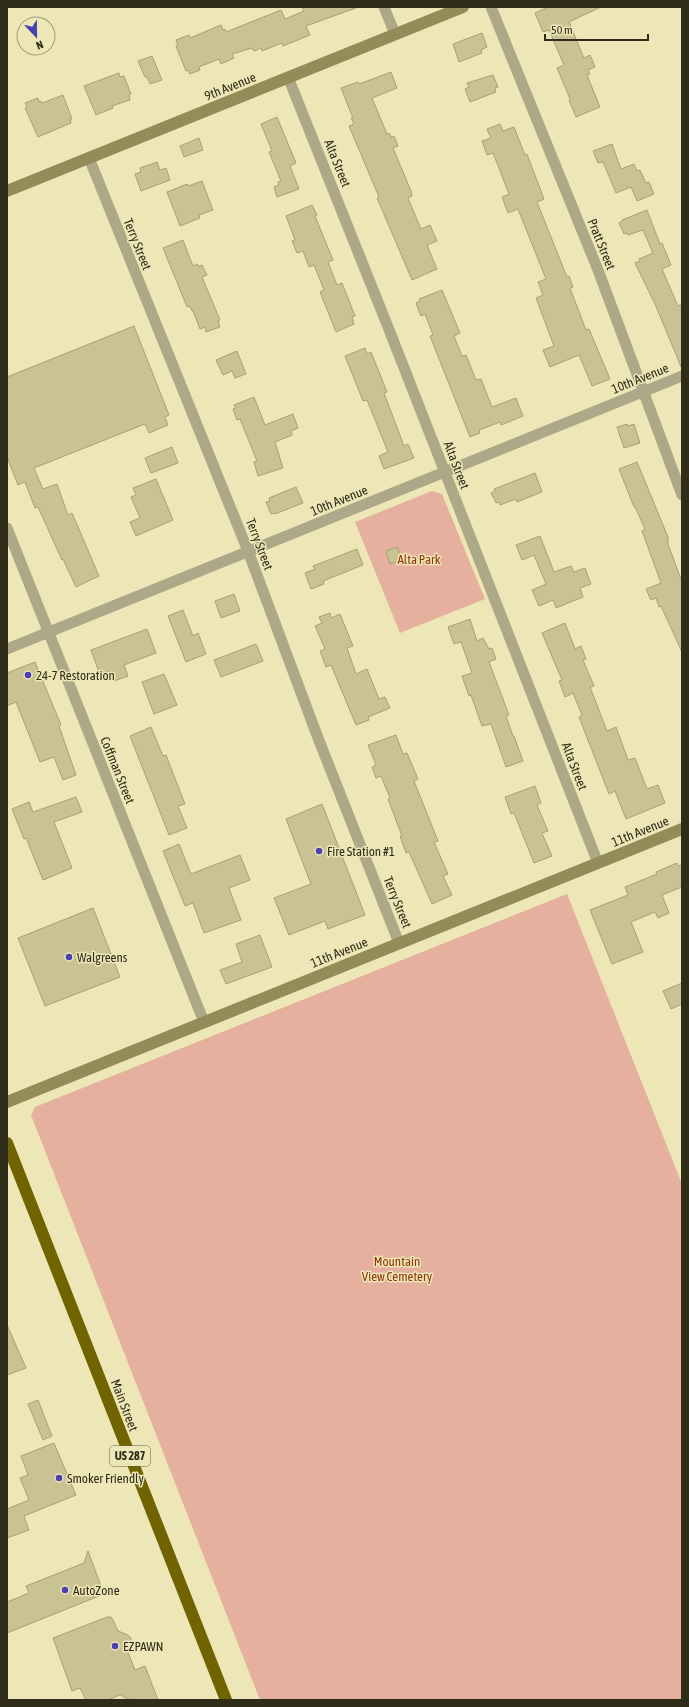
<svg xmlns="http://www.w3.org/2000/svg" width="689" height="1707" font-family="'Asap Condensed',sans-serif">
	<rect width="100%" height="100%" fill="#ede6b6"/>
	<path fill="#e5b19e" d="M 432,491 L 442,494 L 485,599 L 400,633 L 355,522 Z
		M 567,894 L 682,1184 L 682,1700 L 260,1700 L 31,1115 L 35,1107 Z"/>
	<path fill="#c9c293" stroke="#a8a173" d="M 302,7 L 356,7 L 356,8 L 306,26 L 310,35 L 283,46 L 282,43 L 262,51 L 261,48 L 254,51 L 252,48 L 232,54 L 234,58 L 221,64 L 219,59 L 199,67 L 200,70 L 190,74 L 188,70 L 186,71 L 176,46 L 178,46 L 176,40 L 189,35 L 190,38 L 221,25 L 223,30 L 225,29 L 226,32 L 281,10 L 285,19 L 304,11 Z
		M 548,7 L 601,7 L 569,22 L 584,58 L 590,55 L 595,67 L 588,70 L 590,74 L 587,75 L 600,107 L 576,117 L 569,100 L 570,99 L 557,68 L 564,65 L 549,30 L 543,32 L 535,13 Z
		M 482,33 L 487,47 L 481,50 L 482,53 L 459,62 L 453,44 Z
		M 152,56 L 162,80 L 150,84 L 147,77 L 145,77 L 138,61 Z
		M 391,72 L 397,88 L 372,98 L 387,134 L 389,133 L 391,137 L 394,136 L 398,146 L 393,148 L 411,191 L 412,196 L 408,198 L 421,229 L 430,225 L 437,241 L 427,245 L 437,269 L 412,280 L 389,226 L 377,198 L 379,197 L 349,126 L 354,124 L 351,118 L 353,118 L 341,88 L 358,82 L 359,84 Z
		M 119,73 L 120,77 L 124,76 L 131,94 L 129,95 L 130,100 L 112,106 L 113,108 L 96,115 L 84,86 Z
		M 493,75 L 498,87 L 495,88 L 496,92 L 470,102 L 465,89 L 469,87 L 467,83 Z
		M 63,95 L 72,119 L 70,119 L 71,123 L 38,137 L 25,108 L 27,107 L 25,103 L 38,98 L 39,102 L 41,101 L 42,103 Z
		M 277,117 L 296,163 L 290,166 L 299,189 L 277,197 L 274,187 L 279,185 L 278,182 L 281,181 L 269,152 L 272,151 L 261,124 Z
		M 500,124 L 503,131 L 514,127 L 525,155 L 527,154 L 544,199 L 537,202 L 567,277 L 569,276 L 573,287 L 570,288 L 586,330 L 589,329 L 610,379 L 592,386 L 579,355 L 550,367 L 543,350 L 554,346 L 536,298 L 543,295 L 538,282 L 546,279 L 518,209 L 508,213 L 502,197 L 509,194 L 493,153 L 487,155 L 482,141 L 491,138 L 487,129 Z
		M 199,138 L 203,150 L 184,157 L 180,146 Z
		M 612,144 L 621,169 L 634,164 L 637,171 L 640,170 L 646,183 L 649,182 L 654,194 L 637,201 L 631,187 L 616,193 L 603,162 L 598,163 L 593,151 Z
		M 157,162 L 160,170 L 166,168 L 170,180 L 141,191 L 135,174 L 141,172 L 140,168 Z
		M 202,181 L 213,210 L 199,215 L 200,218 L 180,226 L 167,192 L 187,184 L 188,186 Z
		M 312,205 L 317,215 L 315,216 L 333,260 L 328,262 L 337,285 L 342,283 L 355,316 L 352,317 L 354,324 L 336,332 L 320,292 L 324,290 L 314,265 L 309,267 L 303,251 L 297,253 L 292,241 L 295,240 L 286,216 Z
		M 647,210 L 660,244 L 662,243 L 671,265 L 662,269 L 678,306 L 682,304 L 682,369 L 655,304 L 635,263 L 640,261 L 639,259 L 653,253 L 643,230 L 628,235 L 627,233 L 624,234 L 619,223 L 622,221 L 622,220 Z
		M 183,240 L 193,266 L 197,264 L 198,266 L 202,265 L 207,275 L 202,277 L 220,320 L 218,321 L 220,327 L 206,332 L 205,327 L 200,329 L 193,311 L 192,311 L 190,306 L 187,307 L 163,248 Z
		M 442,290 L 460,333 L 454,336 L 462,356 L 466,355 L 476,380 L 481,379 L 492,407 L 516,398 L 523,416 L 501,425 L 500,422 L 479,430 L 480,433 L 470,437 L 430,336 L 433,335 L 425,314 L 421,316 L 416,303 L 420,301 L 419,299 Z
		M 134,326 L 169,415 L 165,417 L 168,425 L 149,433 L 145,424 L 34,468 L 43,489 L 57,484 L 68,515 L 72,513 L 99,576 L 76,587 L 63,559 L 62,560 L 38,507 L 35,508 L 25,482 L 18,485 L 7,457 L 7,377 Z
		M 365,348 L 367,354 L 371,352 L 387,392 L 384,393 L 404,446 L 408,444 L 414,458 L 384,469 L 379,456 L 388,452 L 367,400 L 363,401 L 345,356 Z
		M 237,351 L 246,374 L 235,378 L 232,371 L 223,375 L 216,360 Z
		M 254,397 L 265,425 L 293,414 L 298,428 L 291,431 L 292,435 L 275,442 L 283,468 L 258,476 L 254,462 L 257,461 L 242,424 L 240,419 L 237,420 L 233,409 L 236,408 L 234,405 Z
		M 627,424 L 628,426 L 634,424 L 640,443 L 624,448 L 617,427 Z
		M 172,447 L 178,463 L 151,473 L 145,458 Z
		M 637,462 L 668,537 L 668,544 L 682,582 L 682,652 L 661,606 L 659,607 L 656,598 L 651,600 L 646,589 L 661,583 L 642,531 L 645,529 L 635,507 L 634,507 L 619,469 Z
		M 535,473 L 542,492 L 517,502 L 516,499 L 500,505 L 499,502 L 496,503 L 491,493 L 495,491 L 494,489 Z
		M 156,479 L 173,520 L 136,536 L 130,522 L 140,518 L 131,497 L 136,495 L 133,488 Z
		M 296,487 L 303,503 L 275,514 L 274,513 L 271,514 L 266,502 L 270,501 L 269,498 Z
		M 540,536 L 554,572 L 571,566 L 574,572 L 585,568 L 591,584 L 580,588 L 583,597 L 556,608 L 553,600 L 539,606 L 532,590 L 546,584 L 534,555 L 522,560 L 516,545 Z
		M 397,547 L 402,560 L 390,564 L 386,551 Z
		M 357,549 L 363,565 L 323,581 L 324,584 L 311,589 L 305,573 L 315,569 L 313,566 Z
		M 234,594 L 240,611 L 221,618 L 215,601 Z
		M 183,610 L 193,636 L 198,633 L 206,654 L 186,662 L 168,616 Z
		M 330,613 L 331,618 L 340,614 L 353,646 L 347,648 L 356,674 L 367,669 L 379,699 L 385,697 L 390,708 L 368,717 L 369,720 L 356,725 L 331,665 L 326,667 L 320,651 L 325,649 L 315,626 L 322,623 L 319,617 Z
		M 470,619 L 477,641 L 483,638 L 489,649 L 492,648 L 496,659 L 489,662 L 509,715 L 506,716 L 513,736 L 514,736 L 523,761 L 506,767 L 491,724 L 482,726 L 471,695 L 469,696 L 462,676 L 472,673 L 461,642 L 454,644 L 448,627 Z
		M 565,623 L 575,649 L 581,646 L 586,659 L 583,660 L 594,686 L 590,687 L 607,731 L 616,727 L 628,760 L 635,758 L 647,789 L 658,785 L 665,803 L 626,819 L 615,791 L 609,794 L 579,717 L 582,715 L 573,693 L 565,697 L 559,681 L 562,680 L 542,633 Z
		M 147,629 L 156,653 L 124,665 L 128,676 L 114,681 L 110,671 L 100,675 L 91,650 Z
		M 256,644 L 263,661 L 221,677 L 214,660 Z
		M 35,662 L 61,725 L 59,726 L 76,775 L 63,780 L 54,757 L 40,762 L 16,702 L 7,706 L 7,673 Z
		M 164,674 L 177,705 L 154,714 L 142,682 Z
		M 151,727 L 163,756 L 166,755 L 185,804 L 178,806 L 187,828 L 169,835 L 130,736 Z
		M 396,735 L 403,754 L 407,753 L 418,779 L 414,781 L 438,841 L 434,842 L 448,874 L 443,876 L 452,895 L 432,904 L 409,852 L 406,853 L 400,836 L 402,836 L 388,799 L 390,798 L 381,776 L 376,778 L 372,767 L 376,765 L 368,745 Z
		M 535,786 L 541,803 L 537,805 L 548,831 L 542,833 L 552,856 L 534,863 L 514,813 L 511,814 L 505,797 Z
		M 76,797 L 82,812 L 54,822 L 72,868 L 43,880 L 26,838 L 24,839 L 12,809 L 29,802 L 33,812 Z
		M 322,804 L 365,915 L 328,929 L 325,921 L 289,935 L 274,898 L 311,884 L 286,819 Z
		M 179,844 L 191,874 L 240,855 L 250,880 L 229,888 L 241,920 L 204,933 L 193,903 L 185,906 L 163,851 Z
		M 677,863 L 678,866 L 682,865 L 682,887 L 662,895 L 669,913 L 658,918 L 655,912 L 631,922 L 643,952 L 612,964 L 590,910 L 628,895 L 625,887 L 657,874 L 656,872 Z
		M 93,908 L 120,977 L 45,1006 L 18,938 Z
		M 260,935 L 272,967 L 226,984 L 220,970 L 242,962 L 236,944 Z
		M 682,983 L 682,1004 L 671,1009 L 663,991 Z
		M 7,1325 L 26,1368 L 7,1375 Z
		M 38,1400 L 52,1436 L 43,1440 L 28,1404 Z
		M 54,1443 L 76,1495 L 24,1516 L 29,1530 L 7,1538 L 7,1509 L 29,1500 L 20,1478 L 28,1475 L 21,1456 Z
		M 88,1551 L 104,1594 L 7,1633 L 7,1602 L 29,1593 L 26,1586 L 84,1563 Z
		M 107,1617 L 111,1617 L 113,1620 L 118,1631 L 128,1635 L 131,1638 L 131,1648 L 127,1650 L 135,1670 L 145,1666 L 158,1700 L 130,1700 L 120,1695 L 108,1700 L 86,1700 L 80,1688 L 72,1691 L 53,1638 Z"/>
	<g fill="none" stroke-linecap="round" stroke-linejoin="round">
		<path stroke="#ada887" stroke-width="11" d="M 384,7 L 395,34
			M 491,7 L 598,270 L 682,495
			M 288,77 L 388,327 L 598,863
			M 89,158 L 248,551 L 318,738 L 399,943
			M 7,528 L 204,1022
			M 7,649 L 682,376"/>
		<path stroke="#938b58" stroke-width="12" d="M 7,191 L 463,7
			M 7,1102 L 682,829"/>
		<path stroke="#706300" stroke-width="12" d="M 7,1143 L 226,1700"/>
	</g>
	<g fill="#493fb5" stroke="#ede6b6" stroke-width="1.5">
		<circle cx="28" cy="675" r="4"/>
		<circle cx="319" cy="851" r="4"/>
		<circle cx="69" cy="957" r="4"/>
		<circle cx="59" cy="1478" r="4"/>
		<circle cx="65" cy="1590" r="4"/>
		<circle cx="115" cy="1646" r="4"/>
	</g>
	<g text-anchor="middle" stroke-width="3" stroke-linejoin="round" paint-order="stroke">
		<rect fill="#ede6b6" stroke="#686449" stroke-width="1" x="110" y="1446" width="40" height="20" rx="3"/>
		<g font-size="12" font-weight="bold" fill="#2f2c1a">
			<text x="130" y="1460">US 287</text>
		</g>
		<g font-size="13" fill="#2f2c1a" stroke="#ede6b6">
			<text transform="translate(230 86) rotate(-22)" y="5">9th Avenue</text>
			<text transform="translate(338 163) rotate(68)" y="5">Alta Street</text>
			<text transform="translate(138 244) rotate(68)" y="5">Terry Street</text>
			<text transform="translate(602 244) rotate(68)" y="5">Pratt Street</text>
			<text transform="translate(640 378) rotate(-22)" y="5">10th Avenue</text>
			<text transform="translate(457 465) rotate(69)" y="5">Alta Street</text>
			<text transform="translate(339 500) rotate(-22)" y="5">10th Avenue</text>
			<text transform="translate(260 544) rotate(69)" y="5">Terry Street</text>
			<text transform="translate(575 766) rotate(69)" y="5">Alta Street</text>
			<text transform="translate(118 770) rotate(68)" y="5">Coffman Street</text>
			<text transform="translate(640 831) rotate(-22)" y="5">11th Avenue</text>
			<text transform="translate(398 902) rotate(68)" y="5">Terry Street</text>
			<text transform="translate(339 952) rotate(-22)" y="5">11th Avenue</text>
			<text transform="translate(125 1405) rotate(69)" y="5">Main Street</text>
		</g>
		<g font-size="13" fill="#92350b" stroke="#ede6b6">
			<text x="419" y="564">Alta Park</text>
			<text x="397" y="1266">Mountain<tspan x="397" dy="15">View Cemetery</tspan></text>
		</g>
		<g font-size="13" fill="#2f2c1a" stroke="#ede6b6" text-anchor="start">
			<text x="36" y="680">24-7 Restoration</text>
			<text x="327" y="856">Fire Station #1</text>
			<text x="77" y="962">Walgreens</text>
			<text x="67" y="1483">Smoker Friendly</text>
			<text x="73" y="1595">AutoZone</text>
			<text x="123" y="1651">EZPAWN</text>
		</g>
	</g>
	<rect width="689" height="1707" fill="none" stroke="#2f2c1a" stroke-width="16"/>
	<g transform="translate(36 36) rotate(158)"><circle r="19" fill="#ede6b6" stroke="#a19c78"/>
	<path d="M0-3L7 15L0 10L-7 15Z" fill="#493fb5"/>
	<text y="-6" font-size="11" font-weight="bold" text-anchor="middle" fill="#2f2c1a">N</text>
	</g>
	<path d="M545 34v6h103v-6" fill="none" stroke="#2f2c1a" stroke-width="2"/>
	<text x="551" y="34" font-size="12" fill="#2f2c1a" stroke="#ede6b6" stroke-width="3" paint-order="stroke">50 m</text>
</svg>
